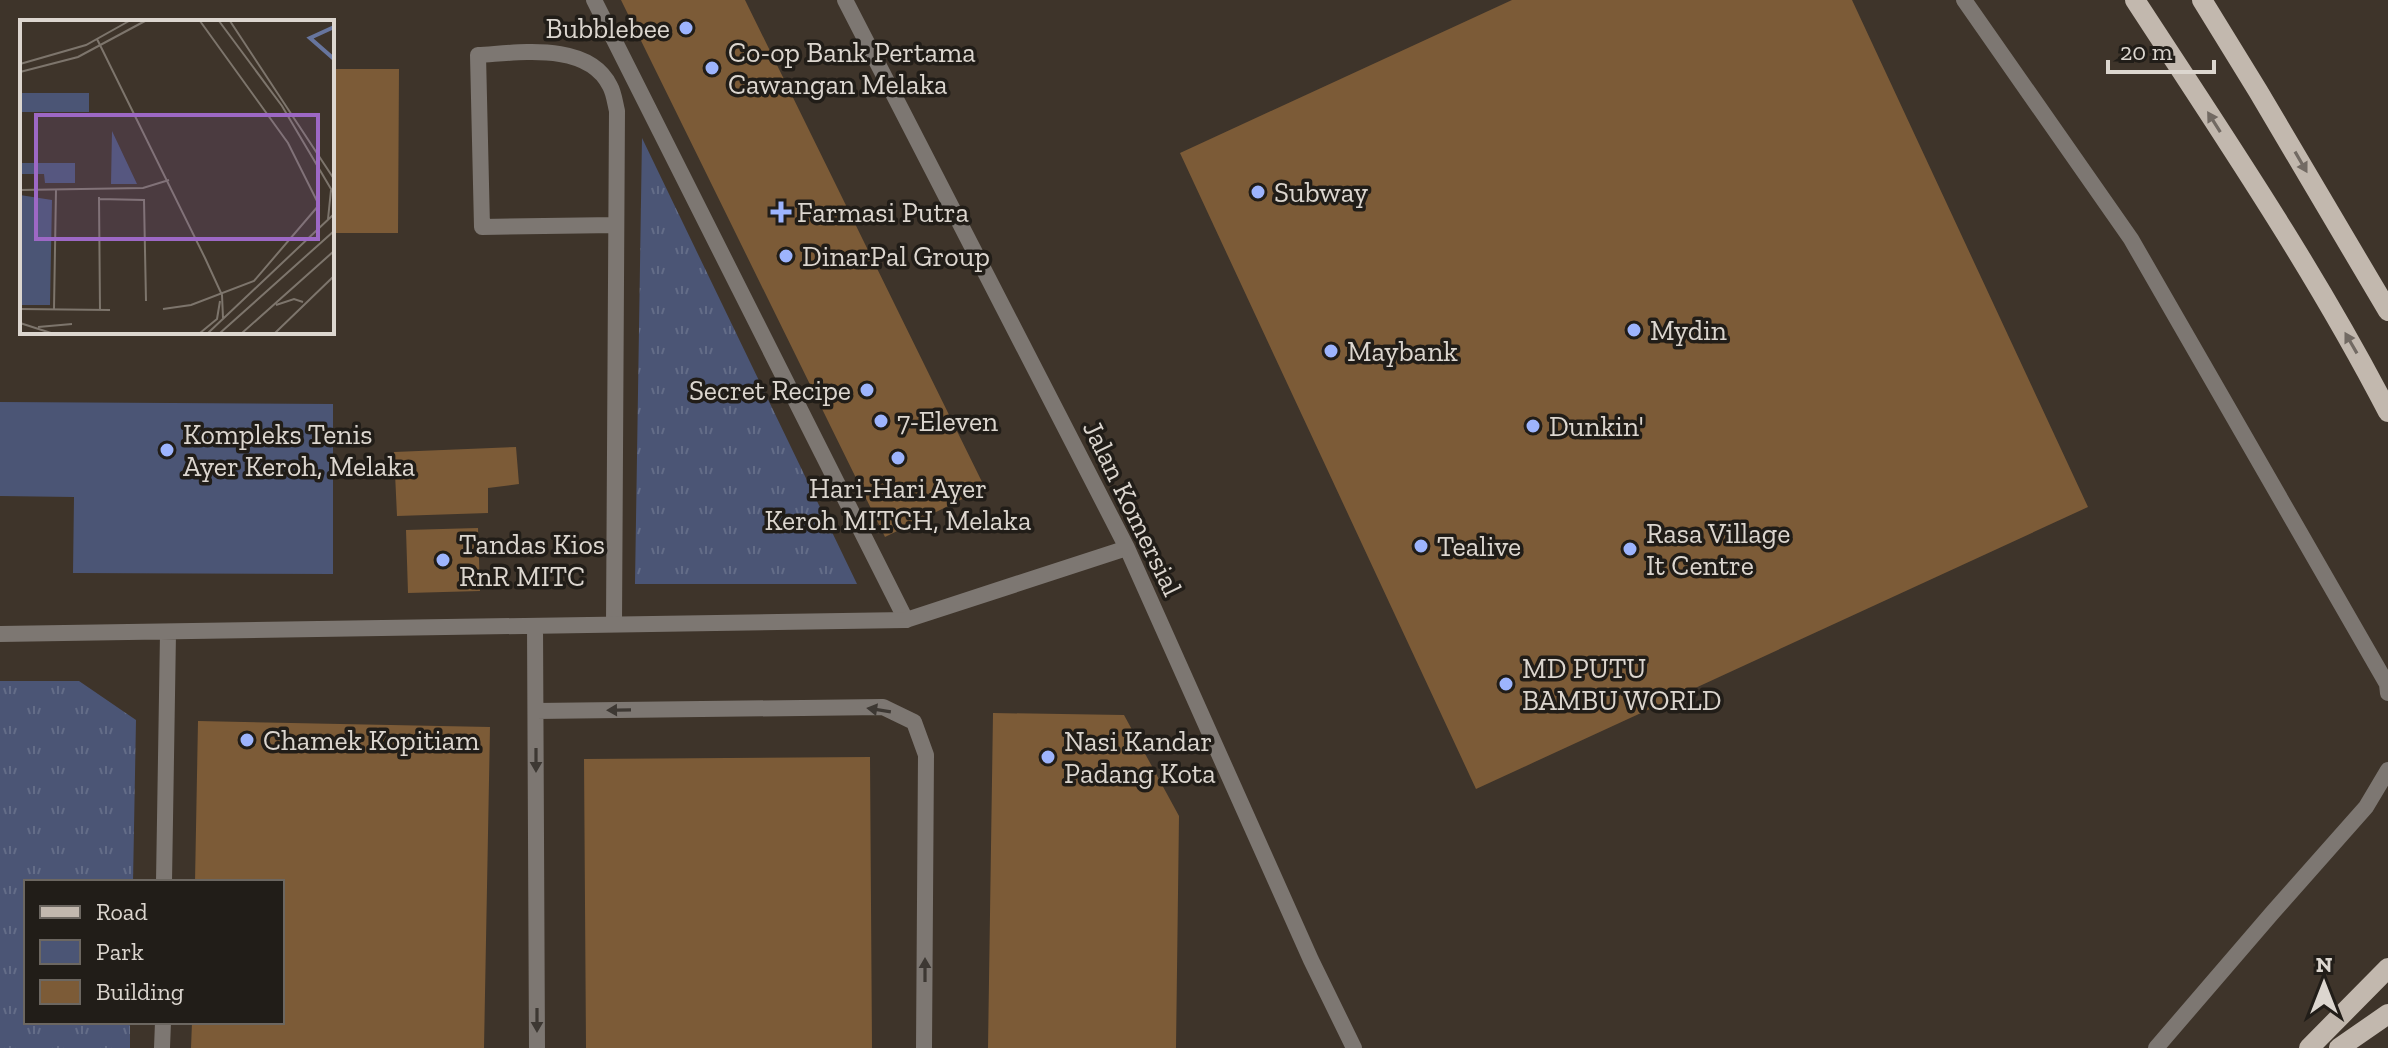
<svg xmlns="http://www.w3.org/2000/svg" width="2388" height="1048" font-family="'Zilla Slab',serif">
	<defs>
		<pattern id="grass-tufts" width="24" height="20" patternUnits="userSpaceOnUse" patternTransform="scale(2)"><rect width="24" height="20" fill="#4b5575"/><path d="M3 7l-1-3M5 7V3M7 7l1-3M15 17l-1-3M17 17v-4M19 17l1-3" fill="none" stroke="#646d88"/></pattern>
	</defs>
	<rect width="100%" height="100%" fill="#3e342a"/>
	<path fill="url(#grass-tufts)" d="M 642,138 L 857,584 L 635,584 Z
		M 0,681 L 79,681 L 136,720 L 133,882 L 26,882 L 26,1022 L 130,1022 L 130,1048 L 0,1048 Z"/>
	<path fill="#4b5575" d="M 0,402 L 333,404 L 333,574 L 73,573 L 74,497 L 0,496 Z"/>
	<path fill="#7c5b37" d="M 621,0 L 745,0 L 985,488 L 885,537 Z
		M 1512,0 L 1852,0 L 2088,507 L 1476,789 L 1180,153 Z
		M 332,69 L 399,69 L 398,233 L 332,233 Z
		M 516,447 L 519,484 L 488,488 L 488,513 L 397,516 L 394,452 Z
		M 478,528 L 480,591 L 408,593 L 406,530 Z
		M 993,713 L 1124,715 L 1179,816 L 1176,1048 L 988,1048 Z
		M 198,721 L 490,727 L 484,1048 L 191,1048 L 192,1022 L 282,1022 L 282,882 L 195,882 Z
		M 870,757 L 872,1048 L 586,1048 L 584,759 Z"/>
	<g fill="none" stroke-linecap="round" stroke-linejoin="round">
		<path stroke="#7d7772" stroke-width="16" d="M 594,0 L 906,620
			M 614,624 L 617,111 C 615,103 614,93 610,86 C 588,41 518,53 478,55 L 482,227 L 616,225"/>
		<path stroke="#7d7772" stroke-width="16" d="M 845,0 L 1127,548 L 1311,960 L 1354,1048
			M 1964,0 L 2131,239 L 2387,684 L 2388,693
			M 535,626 L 537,1048
			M 0,634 L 906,620 L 1127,548
			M 536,711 L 883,707 L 914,722 L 926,755 L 924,1048
			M 164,882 L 168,633
			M 162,1048 L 163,1022
			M 2156,1048 L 2273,912 L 2366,807 L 2388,770"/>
		<path stroke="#c2b8ae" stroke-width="20" d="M 2135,0 C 2223,135 2314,269 2388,412
			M 2202,0 L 2258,91 L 2388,311
			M 2309,1048 L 2388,968
			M 2339,1048 L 2388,1014"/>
	</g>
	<defs><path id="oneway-solid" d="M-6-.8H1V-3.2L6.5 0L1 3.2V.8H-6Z" transform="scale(2)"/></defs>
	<g fill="#726a63">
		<use href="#oneway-solid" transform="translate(2214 122) rotate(-122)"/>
		<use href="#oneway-solid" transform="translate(2301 162) rotate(60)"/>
		<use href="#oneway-solid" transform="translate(2351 343) rotate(-120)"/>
	</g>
	<g fill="#3d3833">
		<use href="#oneway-solid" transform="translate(619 710) rotate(179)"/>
		<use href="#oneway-solid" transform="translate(879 710) rotate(-171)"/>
		<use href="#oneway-solid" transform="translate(536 760) rotate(90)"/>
		<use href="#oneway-solid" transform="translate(925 970) rotate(-90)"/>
		<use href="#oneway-solid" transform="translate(537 1020) rotate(90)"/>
	</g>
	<g fill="#9db4fd" stroke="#211d18" stroke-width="3">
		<circle cx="686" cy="28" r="8"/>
		<circle cx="712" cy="68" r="8"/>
		<circle cx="1258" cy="192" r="8"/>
		<path d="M777 200h8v8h8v8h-8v8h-8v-8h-8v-8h8z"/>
		<circle cx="786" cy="256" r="8"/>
		<circle cx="1634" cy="330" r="8"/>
		<circle cx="1331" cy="351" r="8"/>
		<circle cx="867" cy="390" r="8"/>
		<circle cx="881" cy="421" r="8"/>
		<circle cx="1533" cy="426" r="8"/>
		<circle cx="167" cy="450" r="8"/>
		<circle cx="898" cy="458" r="8"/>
		<circle cx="1421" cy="546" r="8"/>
		<circle cx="1630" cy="549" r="8"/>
		<circle cx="443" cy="560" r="8"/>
		<circle cx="1506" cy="684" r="8"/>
		<circle cx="247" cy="740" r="8"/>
		<circle cx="1048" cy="757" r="8"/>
	</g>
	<g text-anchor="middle" stroke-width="7" stroke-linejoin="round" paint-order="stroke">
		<g font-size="28" fill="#dcd6cf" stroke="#211d18" text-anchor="start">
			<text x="670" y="38" text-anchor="end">Bubblebee</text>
			<text x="728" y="62">Co-op Bank Pertama<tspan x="728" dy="32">Cawangan Melaka</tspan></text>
			<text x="1274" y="202">Subway</text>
			<text x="797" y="222">Farmasi Putra</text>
			<text x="802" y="266">DinarPal Group</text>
			<text x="1650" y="340">Mydin</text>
			<text x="1347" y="361">Maybank</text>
			<text x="851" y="400" text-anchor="end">Secret Recipe</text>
			<text x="897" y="431">7-Eleven</text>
			<text x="1549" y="436">Dunkin'</text>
			<text x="183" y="444">Kompleks Tenis<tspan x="183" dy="32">Ayer Keroh, Melaka</tspan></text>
			<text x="898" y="498" text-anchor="middle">Hari-Hari Ayer<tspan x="898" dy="32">Keroh MITCH, Melaka</tspan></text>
			<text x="1646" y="543">Rasa Village<tspan x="1646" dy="32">It Centre</tspan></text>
			<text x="459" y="554">Tandas Kios<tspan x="459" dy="32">RnR MITC</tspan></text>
			<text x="1437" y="556">Tealive</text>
			<text x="1522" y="678">MD PUTU<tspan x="1522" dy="32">BAMBU WORLD</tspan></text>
			<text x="263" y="750">Chamek Kopitiam</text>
			<text x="1064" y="751">Nasi Kandar<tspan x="1064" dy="32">Padang Kota</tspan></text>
		</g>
		<g font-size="28" fill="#dcd6cf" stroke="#211d18">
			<text transform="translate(1133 508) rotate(64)" y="10">Jalan Komersial</text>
		</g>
	</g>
	<g transform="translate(20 20)">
		<rect width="314" height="314" fill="#3e342a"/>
		<path d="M 92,111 L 117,164 L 91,164 ZM 0,175 L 32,180 L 30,285 L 0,285 Z" fill="#4b5575"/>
		<path d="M 0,73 L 69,73 L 69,92 L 0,92 ZM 2,143 L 55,143 L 55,163 L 25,163 L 24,154 L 2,154 Z" fill="#4b5575"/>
		<path fill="none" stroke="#67759e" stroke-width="4" d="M 314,7 L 290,18 L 314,39"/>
		<path fill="none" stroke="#7d756c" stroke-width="2" d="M 199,1 L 262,86 L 314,174M 210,1 L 314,159M 77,19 L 185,238 L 202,275 L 203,298M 0,44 L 66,25 L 109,1M 0,52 L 58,37 L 125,1M 0,170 L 123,168 L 149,160M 79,177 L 80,290M 79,179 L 124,180 L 126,281M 308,199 L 311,170M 256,285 L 274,279 L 283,282M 0,289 L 90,290M 34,289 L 36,170M 143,289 L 171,285 L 234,261 L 299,185 L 268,123 L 180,1M 0,303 L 31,313M 18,307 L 52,304M 180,313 L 197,299 L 200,281M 188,313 L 314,194M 200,313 L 314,211M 222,313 L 314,231M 255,313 L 314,256"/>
		<path fill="#9d68c5" fill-opacity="0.15" stroke="#9d68c5" stroke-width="4" d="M 16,95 L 298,95 L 298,219 L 16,219 Z"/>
		<rect width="314" height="314" fill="none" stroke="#dcd6cf" stroke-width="4"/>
	</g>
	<rect x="24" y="880" width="260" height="144" fill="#211d18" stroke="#6c6761" stroke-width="2"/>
	<rect x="40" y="906" width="40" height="12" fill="#c2b8ae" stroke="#6c6761" stroke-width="2"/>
	<text x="96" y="920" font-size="24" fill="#dcd6cf">Road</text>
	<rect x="40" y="940" width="40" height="24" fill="#4b5575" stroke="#6c6761" stroke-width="2"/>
	<text x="96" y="960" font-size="24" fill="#dcd6cf">Park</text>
	<rect x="40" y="980" width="40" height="24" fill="#7c5b37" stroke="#6c6761" stroke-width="2"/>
	<text x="96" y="1000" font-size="24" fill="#dcd6cf">Building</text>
	<g transform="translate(2324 984)" stroke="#211d18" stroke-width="6" paint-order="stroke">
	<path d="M0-6L14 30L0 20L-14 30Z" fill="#dcd6cf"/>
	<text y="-12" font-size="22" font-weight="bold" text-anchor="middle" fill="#dcd6cf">N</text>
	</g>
	<path d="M2108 60v12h106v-12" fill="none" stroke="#dcd6cf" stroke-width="4"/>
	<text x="2120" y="60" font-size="24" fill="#dcd6cf" stroke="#211d18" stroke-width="6" paint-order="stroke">20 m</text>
</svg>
